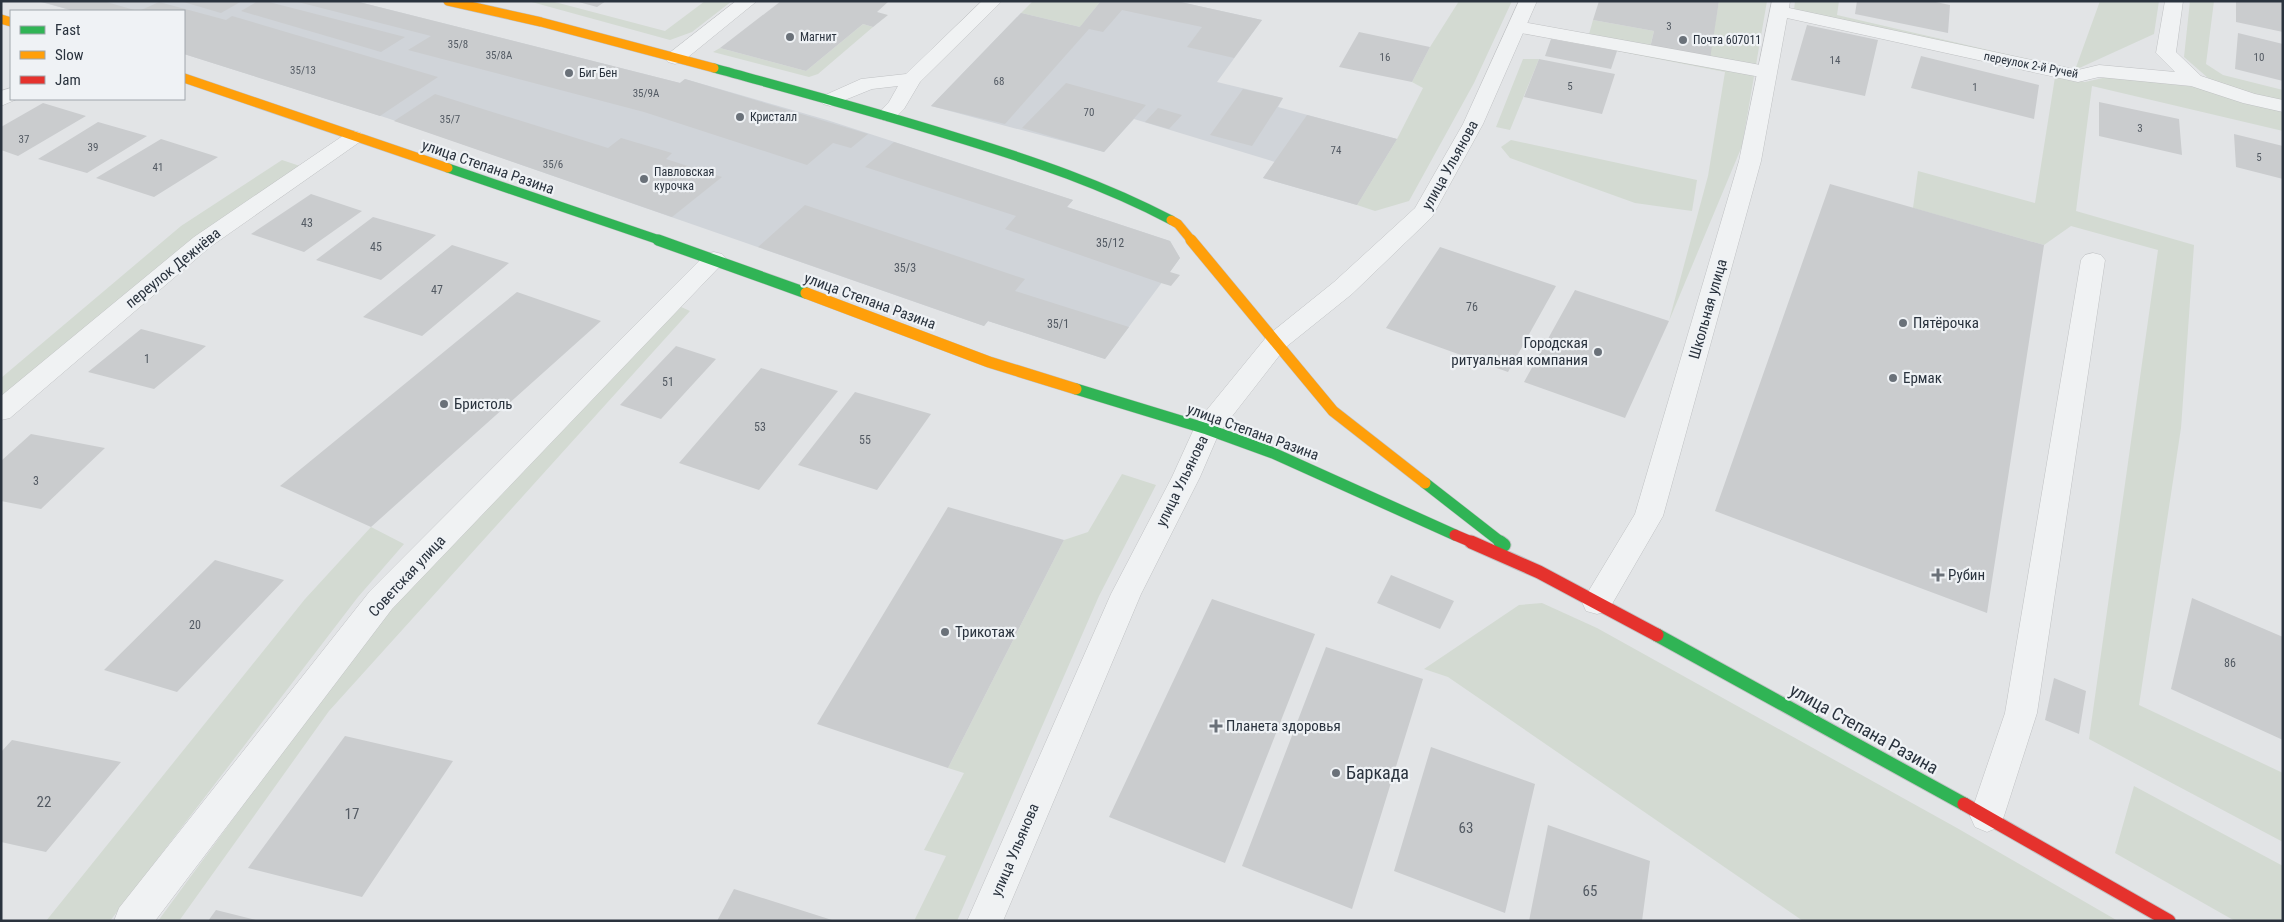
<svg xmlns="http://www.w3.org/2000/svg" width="2284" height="922" font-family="'Roboto Condensed',sans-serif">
	<rect width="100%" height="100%" fill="#e2e4e6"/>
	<path fill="#d0d4d9" d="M 37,1 L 355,1 L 680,83 L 685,79 L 827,120 L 1073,200 L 1067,207 L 1170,241 L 1180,258 L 1105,359 L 988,321 L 984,326 L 387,118 L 184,54 L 184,11 L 74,11 Z
		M 1101,1 L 1176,1 L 1262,20 L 1217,82 L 1283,98 L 1278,107 L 1397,139 L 1357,205 L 1263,178 L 1275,162 L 1134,119 L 1104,152 L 931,106 L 1021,13 L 1079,27 Z"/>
	<path fill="#d3dad2" d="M 528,1 L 551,1 L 665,31 L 705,1 L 732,1 L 692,32 L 670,40 Z
		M 1033,1 L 1101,1 L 1080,27 L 1021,13 Z
		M 1459,1 L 1512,1 L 1474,83 L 1409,201 L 1375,211 L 1357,205 L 1397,139 L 1423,88 L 1412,82 L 1430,47 Z
		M 1719,1 L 1767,1 L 1742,146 L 1669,321 L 1708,176 L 1725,72 L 1586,45 L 1593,20 L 1654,31 L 1650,47 L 1709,59 Z
		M 1795,1 L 1839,1 L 1837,15 L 2075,70 L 2100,1 L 2159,1 L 2154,34 L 2075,70 L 1794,10 Z
		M 2190,1 L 2214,1 L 2206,64 L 2223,75 L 2283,90 L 2283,102 L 2253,96 L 2208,78 L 2184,57 Z
		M 863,24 L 873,27 L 818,74 L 809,77 L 713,52 L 720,48 L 806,71 Z
		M 1523,59 L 1539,59 L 1510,130 L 1496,127 Z
		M 2055,77 L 2085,82 L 2107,77 L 2196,87 L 2283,111 L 2283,131 L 2092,86 L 2076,211 L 2194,245 L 2181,428 L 2139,705 L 2283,773 L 2283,842 L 2089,739 L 2158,250 L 2071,226 L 2044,245 L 1913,208 L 1918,171 L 2035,203 Z
		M 1511,140 L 1697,180 L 1692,211 L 1635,203 L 1510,158 L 1501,147 Z
		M 282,160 L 300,166 L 187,243 L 1,400 L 1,378 L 181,226 Z
		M 679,306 L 690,311 L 329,711 L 179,921 L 158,921 L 386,611 Z
		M 1122,474 L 1156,485 L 1099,596 L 957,921 L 914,921 L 946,856 L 924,850 L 964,773 L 948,768 L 1064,540 L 1088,532 Z
		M 371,527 L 404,544 L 358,597 L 110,921 L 46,921 L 305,599 Z
		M 1542,603 L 1597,628 L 1957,828 L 2118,921 L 1803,921 L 1448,677 L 1424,669 L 1519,605 Z
		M 2134,786 L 2283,866 L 2283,921 L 2235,921 L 2115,853 Z"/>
	<path fill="#caccce" d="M 39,1 L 103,1 L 138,11 L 74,11 Z
		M 180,1 L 242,1 L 221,13 Z
		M 258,1 L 265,1 L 405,37 L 381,52 L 241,11 Z
		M 294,1 L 355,1 L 680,83 L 685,79 L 868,134 L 851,148 L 833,143 L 807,165 L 644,112 L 408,50 L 431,36 Z
		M 575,1 L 606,1 L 597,7 Z
		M 781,1 L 889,1 L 877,12 L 888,15 L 873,27 L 863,24 L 806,71 L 720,48 Z
		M 1101,1 L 1176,1 L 1262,20 L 1234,58 L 1187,47 L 1202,27 L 1122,10 L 1103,32 L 1089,29 L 1005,124 L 931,106 L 1021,13 L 1080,27 Z
		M 1599,1 L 1719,1 L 1710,59 L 1650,48 L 1654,31 L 1593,20 Z
		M 1857,1 L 1931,1 L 1950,5 L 1948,33 L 1855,14 Z
		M 2236,1 L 2283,2 L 2283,32 L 2236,22 Z
		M 159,2 L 226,20 L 232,16 L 438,77 L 380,116 L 184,54 L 184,11 L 139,11 Z
		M 1807,25 L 1878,40 L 1865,96 L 1791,80 Z
		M 1359,32 L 1430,47 L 1412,82 L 1339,67 Z
		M 2238,33 L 2283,44 L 2283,81 L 2235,69 Z
		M 1551,39 L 1617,51 L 1611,69 L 1545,56 Z
		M 1921,56 L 2039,85 L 2034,119 L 1911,88 Z
		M 1539,59 L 1615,74 L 1602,114 L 1524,97 Z
		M 1066,83 L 1146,105 L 1104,152 L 1022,128 Z
		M 1243,89 L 1283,98 L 1252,146 L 1210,135 Z
		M 435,94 L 608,148 L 621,138 L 672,153 L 666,159 L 722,177 L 672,217 L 394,121 Z
		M 2099,102 L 2179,119 L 2182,155 L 2099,136 Z
		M 43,103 L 86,116 L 18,156 L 1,150 L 1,127 Z
		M 1158,108 L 1182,115 L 1169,129 L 1145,122 Z
		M 1307,115 L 1397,139 L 1357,205 L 1263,178 Z
		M 98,122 L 147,136 L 87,173 L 38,159 Z
		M 2234,134 L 2283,146 L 2283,179 L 2236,167 Z
		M 161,139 L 218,157 L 154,197 L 96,178 Z
		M 894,142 L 1073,200 L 1067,207 L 1170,241 L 1180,258 L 1170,272 L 1180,275 L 1171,286 L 1161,283 L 1005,229 L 1016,216 L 865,167 Z
		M 1830,184 L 2044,245 L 1987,613 L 1715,511 Z
		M 311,194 L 362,211 L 304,252 L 251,234 Z
		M 805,205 L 1025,279 L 1015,291 L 1129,327 L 1105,359 L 988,321 L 984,326 L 758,247 Z
		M 373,217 L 436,235 L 381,280 L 316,260 Z
		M 452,245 L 509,263 L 422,336 L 363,317 Z
		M 1440,247 L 1556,286 L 1508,372 L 1386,328 Z
		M 1575,290 L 1669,321 L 1625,418 L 1524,382 Z
		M 517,292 L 601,321 L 371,527 L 280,486 Z
		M 141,329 L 206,346 L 154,389 L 88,372 Z
		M 676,346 L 716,359 L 661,419 L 620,405 Z
		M 761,368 L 838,391 L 759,490 L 679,463 Z
		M 855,392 L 931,414 L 877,490 L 798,465 Z
		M 31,434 L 105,448 L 41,509 L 1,501 L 1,461 Z
		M 948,507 L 1064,540 L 948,768 L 817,724 Z
		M 215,560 L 284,580 L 177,692 L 104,670 Z
		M 1391,575 L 1454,601 L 1440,629 L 1377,603 Z
		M 2192,598 L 2283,637 L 2283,740 L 2171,689 Z
		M 1212,599 L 1315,634 L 1225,863 L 1109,817 Z
		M 1326,647 L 1423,679 L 1352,909 L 1242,866 Z
		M 2054,678 L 2086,691 L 2079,734 L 2045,720 Z
		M 345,736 L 453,761 L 362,897 L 248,868 Z
		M 12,740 L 121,762 L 46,852 L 1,842 L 1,752 Z
		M 1431,747 L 1535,784 L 1505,913 L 1394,871 Z
		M 1548,825 L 1650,861 L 1642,921 L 1529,921 Z
		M 734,889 L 832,920 L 832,921 L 717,921 Z
		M 216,910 L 256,920 L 256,921 L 208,921 Z"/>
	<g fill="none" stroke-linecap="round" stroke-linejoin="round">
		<g stroke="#c0c2c4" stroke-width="1">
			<path id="lane" d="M 736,1 L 757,1 L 682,62 L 675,64 L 668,62 L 665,58 L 668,54 Z
				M 1517,21 L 1766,66 L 1773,68 L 1776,72 L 1773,76 L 1766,78 L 1510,31 L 1508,27 L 1510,23 Z
				M 2093,253 L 2101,255 L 2105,260 L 2037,713 L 2004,816 L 1999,827 L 1987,832 L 1975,827 L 1970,816 L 2005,713 L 2081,260 L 2085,255 Z"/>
		</g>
		<g stroke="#c0c2c4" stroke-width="1">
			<path id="street" d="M 982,1 L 1002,1 L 920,82 L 904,109 L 894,119 L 887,121 L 880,119 L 877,115 L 889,102 L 898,86 L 872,89 L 830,106 L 823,104 L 820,100 L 823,96 L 861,79 L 906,74 Z
				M 1519,1 L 1537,1 L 1483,124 L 1432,217 L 1352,294 L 1286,347 L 1219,433 L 1200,477 L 1141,594 L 1003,921 L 967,921 L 1111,594 L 1172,477 L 1197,422 L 1268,335 L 1334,282 L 1415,208 L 1463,124 Z
				M 1772,1 L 1790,1 L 1789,8 L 2078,70 L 2099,65 L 2175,72 L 2156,53 L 2165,1 L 2183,1 L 2176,52 L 2201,76 L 2255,94 L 2283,100 L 2283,112 L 2243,103 L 2191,86 L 2099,77 L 2078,82 L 1787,18 L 1761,161 L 1663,516 L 1608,611 L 1597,614 L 1586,611 L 1582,602 L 1635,514 L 1739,161 Z
				M 11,88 L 11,99 L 17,99 L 1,106 L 1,91 Z
				M 354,131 L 361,133 L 365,137 L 361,141 L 210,247 L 10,418 L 1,420 L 1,396 L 194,237 L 347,133 Z
				M 714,252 L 722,254 L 726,259 L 722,264 L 392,609 L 155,921 L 114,921 L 119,908 L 370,591 L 706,254 Z"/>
		</g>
		<g stroke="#c0c2c4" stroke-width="10">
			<path id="fast-far2" d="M 714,68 C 797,91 880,113 962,139 C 1034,161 1104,185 1171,220
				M 448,168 L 662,241"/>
		</g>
		<g stroke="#c0c2c4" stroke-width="12">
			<path id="fast-far1" d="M 658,240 L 806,293
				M 1076,389 L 1207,429 L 1273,453 L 1455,535
				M 1425,483 L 1502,543"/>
		</g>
		<g stroke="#c0c2c4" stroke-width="15">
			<path id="fast" d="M 1500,542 L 1504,545
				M 1657,635 L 1964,804"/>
		</g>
		<g stroke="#c0c2c4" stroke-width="10">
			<path id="slow-far1" d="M 448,1 L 541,22 L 714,68
				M 1,19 L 11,22
				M 184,78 L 448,168
				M 1171,220 L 1178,224 L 1192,241"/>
		</g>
		<g stroke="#c0c2c4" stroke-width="12">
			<path id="slow" d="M 1191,240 L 1333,411 L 1425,483
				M 806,293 L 989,362 L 1076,389"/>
		</g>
		<g stroke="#c0c2c4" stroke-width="12">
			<path id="jam-far1" d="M 1455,535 L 1474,543"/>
		</g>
		<g stroke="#c0c2c4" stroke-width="15">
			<path id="jam" d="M 1471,542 L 1539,572 L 1657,635
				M 1964,804 L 2169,921"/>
		</g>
		<use href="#lane" fill="#f0f2f3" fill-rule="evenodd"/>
		<use href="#street" fill="#f0f2f3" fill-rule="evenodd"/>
		<use href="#fast-far2" stroke="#30b455" stroke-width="9"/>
		<use href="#fast-far1" stroke="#30b455" stroke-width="11"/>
		<use href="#fast" stroke="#30b455" stroke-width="13"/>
		<use href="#slow-far1" stroke="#ff9f0a" stroke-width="9"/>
		<use href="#slow" stroke="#ff9f0a" stroke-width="11"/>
		<use href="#jam-far1" stroke="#e5322d" stroke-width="11"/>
		<use href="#jam" stroke="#e5322d" stroke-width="13"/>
	</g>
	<g fill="#6a7179" stroke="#eff2f5" stroke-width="2">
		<circle cx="790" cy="37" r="5"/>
		<circle cx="1683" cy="40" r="5"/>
		<circle cx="569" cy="73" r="5"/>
		<circle cx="740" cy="117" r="5"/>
		<circle cx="644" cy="179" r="5"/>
		<circle cx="1903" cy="323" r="5"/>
		<circle cx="1598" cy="352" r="5"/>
		<circle cx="1893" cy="378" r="5"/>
		<circle cx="444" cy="404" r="5"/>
		<path d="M1935.5 567.5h5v5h5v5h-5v5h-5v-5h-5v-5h5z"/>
		<circle cx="945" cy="632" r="5"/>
		<path d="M1213.5 718.5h5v5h5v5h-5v5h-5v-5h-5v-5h5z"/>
		<circle cx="1336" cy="773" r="5"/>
	</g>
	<g text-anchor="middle" stroke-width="4.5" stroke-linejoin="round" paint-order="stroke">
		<g font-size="11" fill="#535a63">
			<text x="1669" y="30">3</text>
			<text x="458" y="48">35/8</text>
			<text x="499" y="59">35/8А</text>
			<text x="1385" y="61">16</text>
			<text x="2259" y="61">10</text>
			<text x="1835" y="64">14</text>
			<text x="303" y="74">35/13</text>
			<text x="999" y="85">68</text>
			<text x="1570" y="90">5</text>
			<text x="1975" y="91">1</text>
			<text x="646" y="97">35/9А</text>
			<text x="1089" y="116">70</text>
			<text x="450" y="123">35/7</text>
			<text x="2140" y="132">3</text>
			<text x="24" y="143">37</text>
			<text x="93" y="151">39</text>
			<text x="1336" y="154">74</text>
			<text x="2259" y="161">5</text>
			<text x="553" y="168">35/6</text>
			<text x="158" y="171">41</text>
		</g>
		<g font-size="12" fill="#2a333e" stroke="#eff2f5" text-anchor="start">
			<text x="800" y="41">Магнит</text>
			<text x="1693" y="44">Почта 607011</text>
			<text x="579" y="77">Биг Бен</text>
			<text x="750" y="121">Кристалл</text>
			<text x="654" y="176">Павловская<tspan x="654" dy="14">курочка</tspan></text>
		</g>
		<g font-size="12" fill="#2a333e" stroke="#eff2f5">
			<text transform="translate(2031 65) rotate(11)" y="4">переулок 2-й Ручей</text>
		</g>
		<g font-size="12" fill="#535a63">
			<text x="307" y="227">43</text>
			<text x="1110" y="247">35/12</text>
			<text x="376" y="251">45</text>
			<text x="905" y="272">35/3</text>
			<text x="437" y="294">47</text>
			<text x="1472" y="311">76</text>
			<text x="1058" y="328">35/1</text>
			<text x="147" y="363">1</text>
			<text x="668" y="386">51</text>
			<text x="760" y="431">53</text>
			<text x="865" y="444">55</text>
			<text x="36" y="485">3</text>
			<text x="195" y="629">20</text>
			<text x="2230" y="667">86</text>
		</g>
		<g font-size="15" fill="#2a333e" stroke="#eff2f5">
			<text transform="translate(1450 165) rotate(-61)" y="5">улица Ульянова</text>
			<text transform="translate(488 167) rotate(19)" y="5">улица Степана Разина</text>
			<text transform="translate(173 268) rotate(-39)" y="5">переулок Дежнёва</text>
			<text transform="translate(870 301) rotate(20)" y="5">улица Степана Разина</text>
			<text transform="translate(1708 309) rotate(-74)" y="5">Школьная улица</text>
			<text transform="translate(1253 432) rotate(20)" y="5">улица Степана Разина</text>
			<text transform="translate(1182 481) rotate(-64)" y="5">улица Ульянова</text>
			<text transform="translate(407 576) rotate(-47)" y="5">Советская улица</text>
			<text transform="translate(1015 850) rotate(-67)" y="5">улица Ульянова</text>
		</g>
		<g font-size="15" fill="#2a333e" stroke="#eff2f5" text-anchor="start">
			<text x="1913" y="328">Пятёрочка</text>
			<text x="1588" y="348" text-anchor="end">Городская<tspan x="1588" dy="17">ритуальная компания</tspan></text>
			<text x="1903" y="383">Ермак</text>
			<text x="454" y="409">Бристоль</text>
			<text x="1948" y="580">Рубин</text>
			<text x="955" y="637">Трикотаж</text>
			<text x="1226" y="731">Планета здоровья</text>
		</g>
		<g font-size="15" fill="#535a63">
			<text x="44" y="807">22</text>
			<text x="352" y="819">17</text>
			<text x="1466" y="833">63</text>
			<text x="1590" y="896">65</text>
		</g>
		<g font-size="18" fill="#2a333e" stroke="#eff2f5">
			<text transform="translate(1864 729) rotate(29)" y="6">улица Степана Разина</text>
		</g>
		<g font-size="18" fill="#2a333e" stroke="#eff2f5" text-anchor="start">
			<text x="1346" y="779">Баркада</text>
		</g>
	</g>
	<rect width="2284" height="922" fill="none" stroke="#2a333e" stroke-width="5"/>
	<rect x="10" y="10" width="175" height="90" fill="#eff2f5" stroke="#a0a6ac"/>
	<rect x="20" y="26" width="25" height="8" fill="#30b455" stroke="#a0a6ac"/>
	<text x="55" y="35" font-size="15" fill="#2a333e">Fast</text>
	<rect x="20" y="51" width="25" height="8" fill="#ff9f0a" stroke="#a0a6ac"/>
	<text x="55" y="60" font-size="15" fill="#2a333e">Slow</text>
	<rect x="20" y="76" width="25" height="8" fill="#e5322d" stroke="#a0a6ac"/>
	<text x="55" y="85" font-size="15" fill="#2a333e">Jam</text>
</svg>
